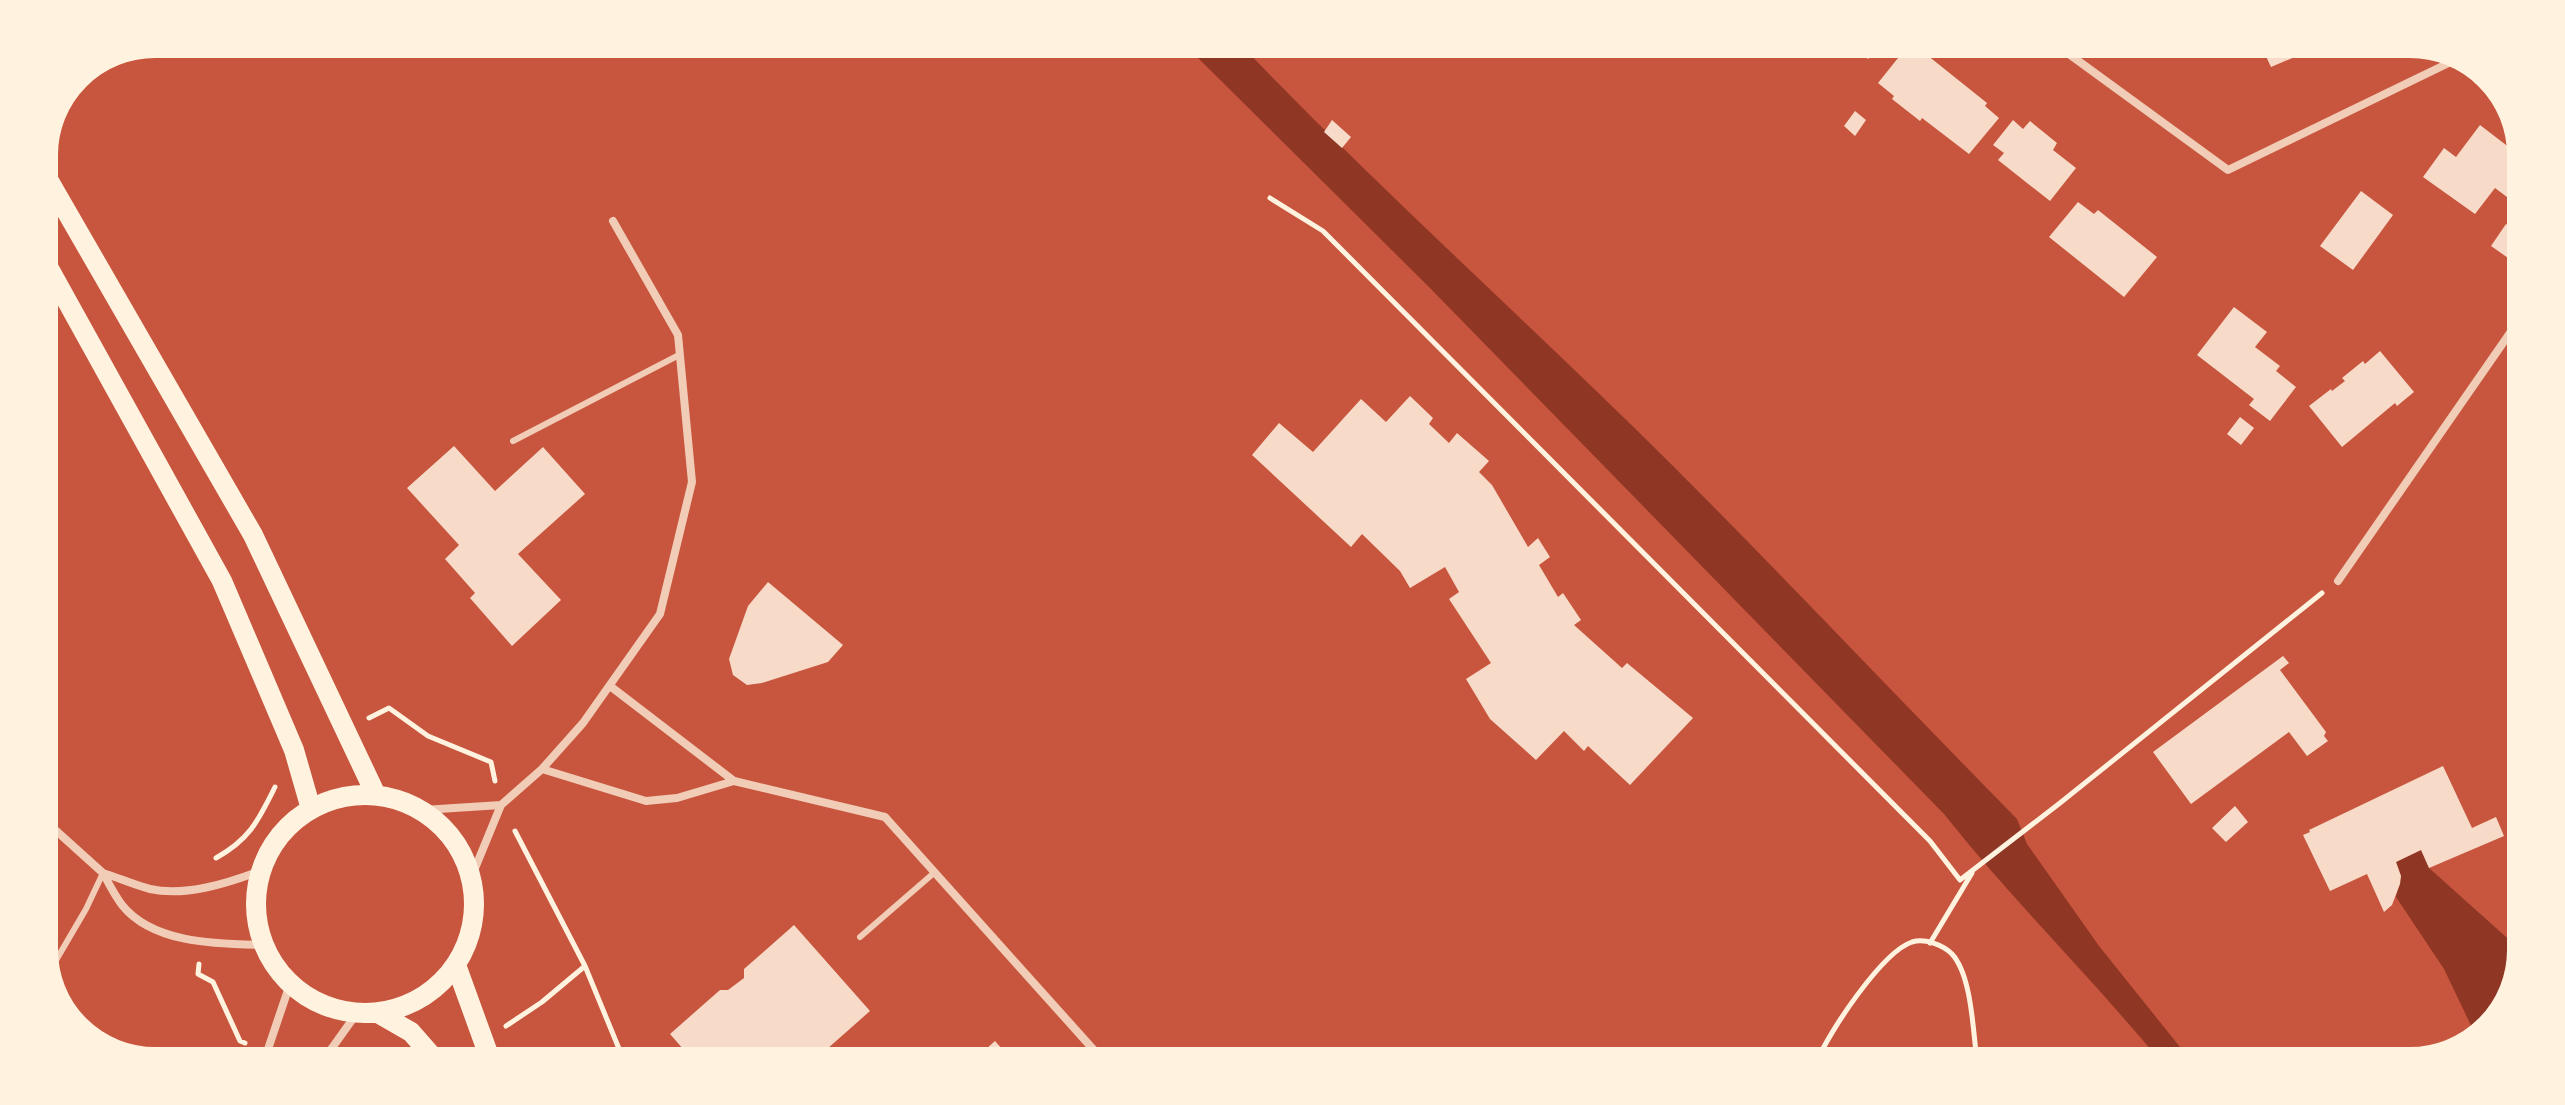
<svg xmlns="http://www.w3.org/2000/svg" width="2565" height="1105" font-family="Helvetica,sans-serif">
	<rect width="100%" height="100%" fill="#c8553d"/>
	<path fill="#8f3625" d="M 1186,46 L 1242,46 C 1380,190 1529,323 1671,464 C 1788,581 1901,701 2017,819 L 2027,844 L 2099,946 L 2192,1062 L 2161,1062 C 2091,977 2012,900 1944,814 L 1429,287 Z
		M 2421,850 L 2429,868 L 2515,945 L 2515,993 L 2477,1038 L 2444,969 L 2396,897 L 2401,876 L 2396,862 Z"/>
	<path fill="#f7dbc8" d="M 1854,48 L 1877,48 L 1868,59 Z
		M 1906,48 L 1914,48 L 1925,58 L 1927,55 L 1987,103 L 1985,106 L 1999,118 L 1969,154 L 1922,118 L 1920,121 L 1892,99 L 1894,96 L 1878,83 Z
		M 2162,49 L 2178,49 L 2171,58 Z
		M 2263,50 L 2311,50 L 2271,67 Z
		M 1855,111 L 1866,120 L 1855,136 L 1844,126 Z
		M 1332,120 L 1351,137 L 1342,148 L 1324,132 Z
		M 2013,120 L 2023,129 L 2030,121 L 2057,143 L 2053,150 L 2076,168 L 2050,201 L 1998,160 L 2004,153 L 1993,145 Z
		M 2480,125 L 2523,158 L 2522,185 L 2511,200 L 2495,188 L 2475,214 L 2423,177 L 2444,148 L 2456,157 Z
		M 2361,191 L 2393,215 L 2353,270 L 2320,246 Z
		M 2078,202 L 2094,214 L 2098,210 L 2157,257 L 2124,297 L 2049,237 Z
		M 2506,224 L 2522,236 L 2522,244 L 2511,260 L 2491,246 Z
		M 2234,307 L 2267,332 L 2255,347 L 2280,366 L 2276,371 L 2296,387 L 2270,421 L 2249,405 L 2254,399 L 2197,355 Z
		M 2380,351 L 2414,392 L 2397,406 L 2395,403 L 2342,447 L 2309,406 L 2331,389 L 2332,391 L 2345,381 L 2342,378 L 2363,361 L 2365,364 Z
		M 1410,396 L 1433,418 L 1429,424 L 1449,443 L 1457,433 L 1489,461 L 1479,472 L 1492,485 L 1528,547 L 1538,538 L 1550,557 L 1539,565 L 1558,597 L 1563,593 L 1581,620 L 1574,625 L 1622,668 L 1627,663 L 1693,718 L 1630,785 L 1588,746 L 1584,751 L 1564,731 L 1536,760 L 1490,719 L 1466,679 L 1491,663 L 1449,599 L 1459,592 L 1445,567 L 1410,588 L 1400,571 L 1362,534 L 1351,547 L 1252,455 L 1279,423 L 1313,452 L 1361,399 L 1386,422 Z
		M 2240,417 L 2254,428 L 2241,445 L 2227,434 Z
		M 454,446 L 495,491 L 543,447 L 585,494 L 518,554 L 561,600 L 512,646 L 470,598 L 475,593 L 445,559 L 459,545 L 407,488 Z
		M 768,582 L 843,645 L 828,662 L 762,683 L 747,685 L 733,675 L 729,659 L 748,606 Z
		M 2283,656 L 2289,663 L 2280,670 L 2326,732 L 2324,736 L 2328,741 L 2307,756 L 2289,732 L 2191,804 L 2153,752 Z
		M 2443,766 L 2472,828 L 2496,817 L 2504,836 L 2429,868 L 2421,850 L 2396,862 L 2401,876 L 2400,884 L 2392,905 L 2384,912 L 2367,874 L 2330,891 L 2303,835 L 2310,832 L 2309,830 Z
		M 2235,806 L 2248,822 L 2226,842 L 2212,828 Z
		M 794,925 L 870,1011 L 818,1057 L 690,1057 L 670,1034 L 720,990 L 728,990 L 744,978 L 744,969 Z
		M 995,1041 L 1010,1058 L 976,1058 Z"/>
	<g fill="none" stroke-linecap="round" stroke-linejoin="round">
		<path stroke="#fff3e0" stroke-width="5" d="M 1270,198 L 1323,231 L 1930,841 L 1960,880 L 2060,803 L 2322,593
			M 369,718 L 389,708 L 428,736 L 491,762 L 495,781
			M 515,831 L 585,966 L 622,1056
			M 216,858 C 250,839 258,821 275,787
			M 1930,943 L 1972,873
			M 199,964 L 198,974 L 213,982 L 240,1041 L 245,1043
			M 506,1026 L 542,1002 L 585,966
			M 1817,1061 C 1829,1032 1882,952 1912,942 C 1925,938 1943,945 1952,954 C 1972,976 1973,1032 1977,1061"/>
		<path stroke="#f1ccb7" stroke-width="6" d="M 513,441 L 679,355
			M 860,937 L 935,872
			M 48,974 L 86,909 L 103,873"/>
		<path stroke="#f1ccb7" stroke-width="8" d="M 2062,49 L 2228,170 L 2461,57
			M 2338,581 L 2521,317
			M 542,769 L 646,801 L 677,798 L 734,781 L 610,686
			M 734,781 L 885,817 L 1101,1058
			M 501,805 L 542,769 L 583,723 L 660,614 L 692,482 L 678,335 L 613,221
			M 423,810 L 501,805 L 471,878
			M 42,818 L 103,873
			M 260,871 C 228,883 185,897 150,889 C 134,885 119,878 103,873 C 109,884 115,896 122,905 C 153,944 218,944 262,945
			M 266,1055 L 290,984
			M 327,1055 L 357,1013"/>
		<path stroke="#fff3e0" stroke-width="20" d="M 42,169 L 253,535 L 376,795
			M 42,256 L 222,581 L 294,750 L 311,809
			M256 904a109 109 0 1 1 218 0a109 109 0 1 1-218 0Z
			M 456,965 L 489,1056
			M 378,1013 L 411,1032 L 432,1056"/>
	</g>
	<path d="M0 0H2565V1105H0ZM155 56H2410A99 99 0 0 1 2509 155V950A99 99 0 0 1 2410 1049H155A99 99 0 0 1 56 950V155A99 99 0 0 1 155 56Z" fill="#fff3e0" fill-rule="evenodd"/>
	<path fill="none" stroke="#fff3e0" stroke-width="4" d="M155 56H2410A99 99 0 0 1 2509 155V950A99 99 0 0 1 2410 1049H155A99 99 0 0 1 56 950V155A99 99 0 0 1 155 56Z"/>
</svg>
